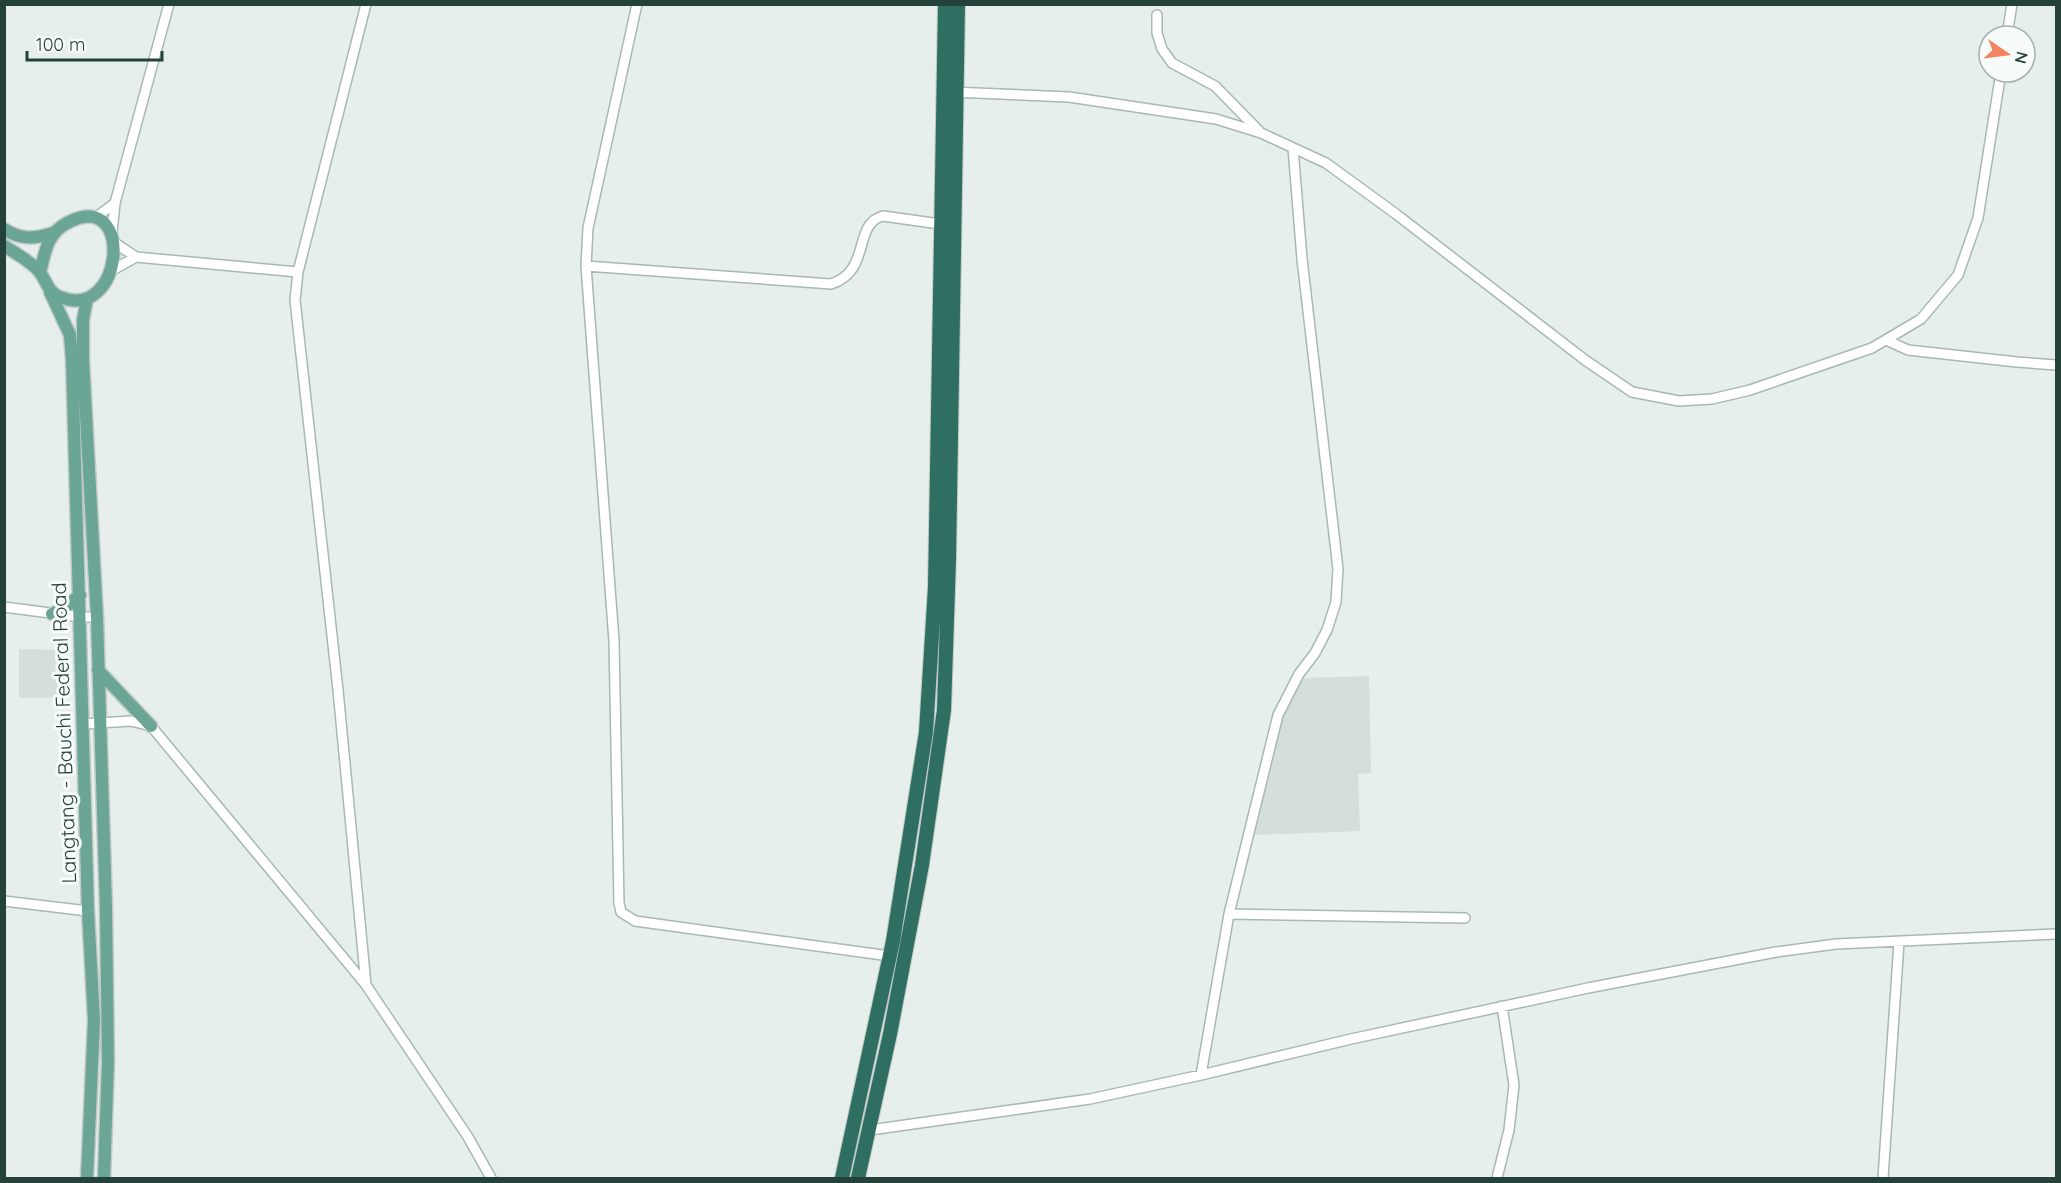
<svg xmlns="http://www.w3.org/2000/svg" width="2061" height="1183" font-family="Quicksand,sans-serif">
	<rect width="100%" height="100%" fill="#e6efeb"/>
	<path fill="#d4dfda" d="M 19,649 L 66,650 L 65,697 L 19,698 Z
		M 1369,676 L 1371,773 L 1358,774 L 1360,831 L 1255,835 L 1283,712 L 1304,678 Z"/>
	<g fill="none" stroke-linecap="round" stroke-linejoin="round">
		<g stroke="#a8b8b2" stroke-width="12">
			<path id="minor" d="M 637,4 L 588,228 L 586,266 L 614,641 L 619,903 L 621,912 L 635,921 L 890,956
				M 1157,15 L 1157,33 L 1162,49 L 1172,63 L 1215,86 L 1259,131
				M 2007,36 L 2012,4
				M 952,92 L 1069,97 L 1216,119 L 1261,133 L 1326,163 L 1396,214 L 1585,360 L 1632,392 L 1679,401 L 1712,399 L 1750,390 L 1872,348 L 1921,319 L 1958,275 L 1978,218 L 2001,72
				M 95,218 L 115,203
				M 112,233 L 115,203 L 169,4
				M 115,243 L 136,257 L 298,272
				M 586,266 L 831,284 C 872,271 852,224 883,216 L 940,224
				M 109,272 L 136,257
				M 1886,340 L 1908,350 L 2017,362 L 2056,365
				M 4,607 L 81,617 L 97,617
				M 83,724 L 131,721 L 151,726 L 366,985 L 468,1137 L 491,1178
				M 4,901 L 88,911
				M 1229,914 L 1465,918
				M 366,985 L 338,690 L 295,300 L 298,272 L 366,4
				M 1201,1075 L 1229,914 L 1278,715 L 1299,674 L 1315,653 L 1327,630 L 1336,602 L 1338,569 L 1302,259 L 1293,148
				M 870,1130 L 1090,1099 L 1201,1075 L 1351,1039 L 1588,988 L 1776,952 L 1836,944 L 2056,934
				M 1497,1178 L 1509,1130 L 1514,1085 L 1502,1006
				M 1883,1178 L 1899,942"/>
		</g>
		<g stroke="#c2cac8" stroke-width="15">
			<path id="major" d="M 4,229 C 21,240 35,239 53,233
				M 4,246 C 14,252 35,264 41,274 C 47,283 49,293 60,297 C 123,323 135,191 71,221 C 48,231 45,250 40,273
				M 50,292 L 70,335 L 72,360 L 88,911 L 94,1020 L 87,1178
				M 87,299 L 83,320 L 83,360 L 97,617 L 106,908 L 108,1061 L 104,1178
				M 52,614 L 63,609 L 80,595
				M 98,670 L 151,726"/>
		</g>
		<g stroke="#c2cac8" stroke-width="16">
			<path id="highway" d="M 842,1178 L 893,941 L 926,732 L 935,587 L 945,4
				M 858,1178 L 890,1034 L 922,865 L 944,710 L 949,559 L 958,4"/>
		</g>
		<use href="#minor" stroke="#fff" stroke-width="9"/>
		<use href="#major" stroke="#6aa596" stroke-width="12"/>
		<use href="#highway" stroke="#2f6f62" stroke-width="14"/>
	</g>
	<g text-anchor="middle" stroke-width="6" stroke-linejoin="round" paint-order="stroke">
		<g font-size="20" fill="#24423a" stroke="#f7fbf9">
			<text transform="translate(64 733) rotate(-92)" y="7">Langtang - Bauchi Federal Road</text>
		</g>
	</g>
	<rect width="2061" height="1183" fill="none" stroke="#24423a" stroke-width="12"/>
	<g transform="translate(2007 54) rotate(104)"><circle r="28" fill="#f7fbf9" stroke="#a3b1ad" stroke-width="1.5"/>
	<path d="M0-4.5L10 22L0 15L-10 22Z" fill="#f4845f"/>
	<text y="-9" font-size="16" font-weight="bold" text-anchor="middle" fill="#24423a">N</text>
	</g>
	<path d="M27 51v9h135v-9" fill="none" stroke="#24423a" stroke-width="3"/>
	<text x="36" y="51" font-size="18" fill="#24423a" stroke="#f7fbf9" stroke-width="4.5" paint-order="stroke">100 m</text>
</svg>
